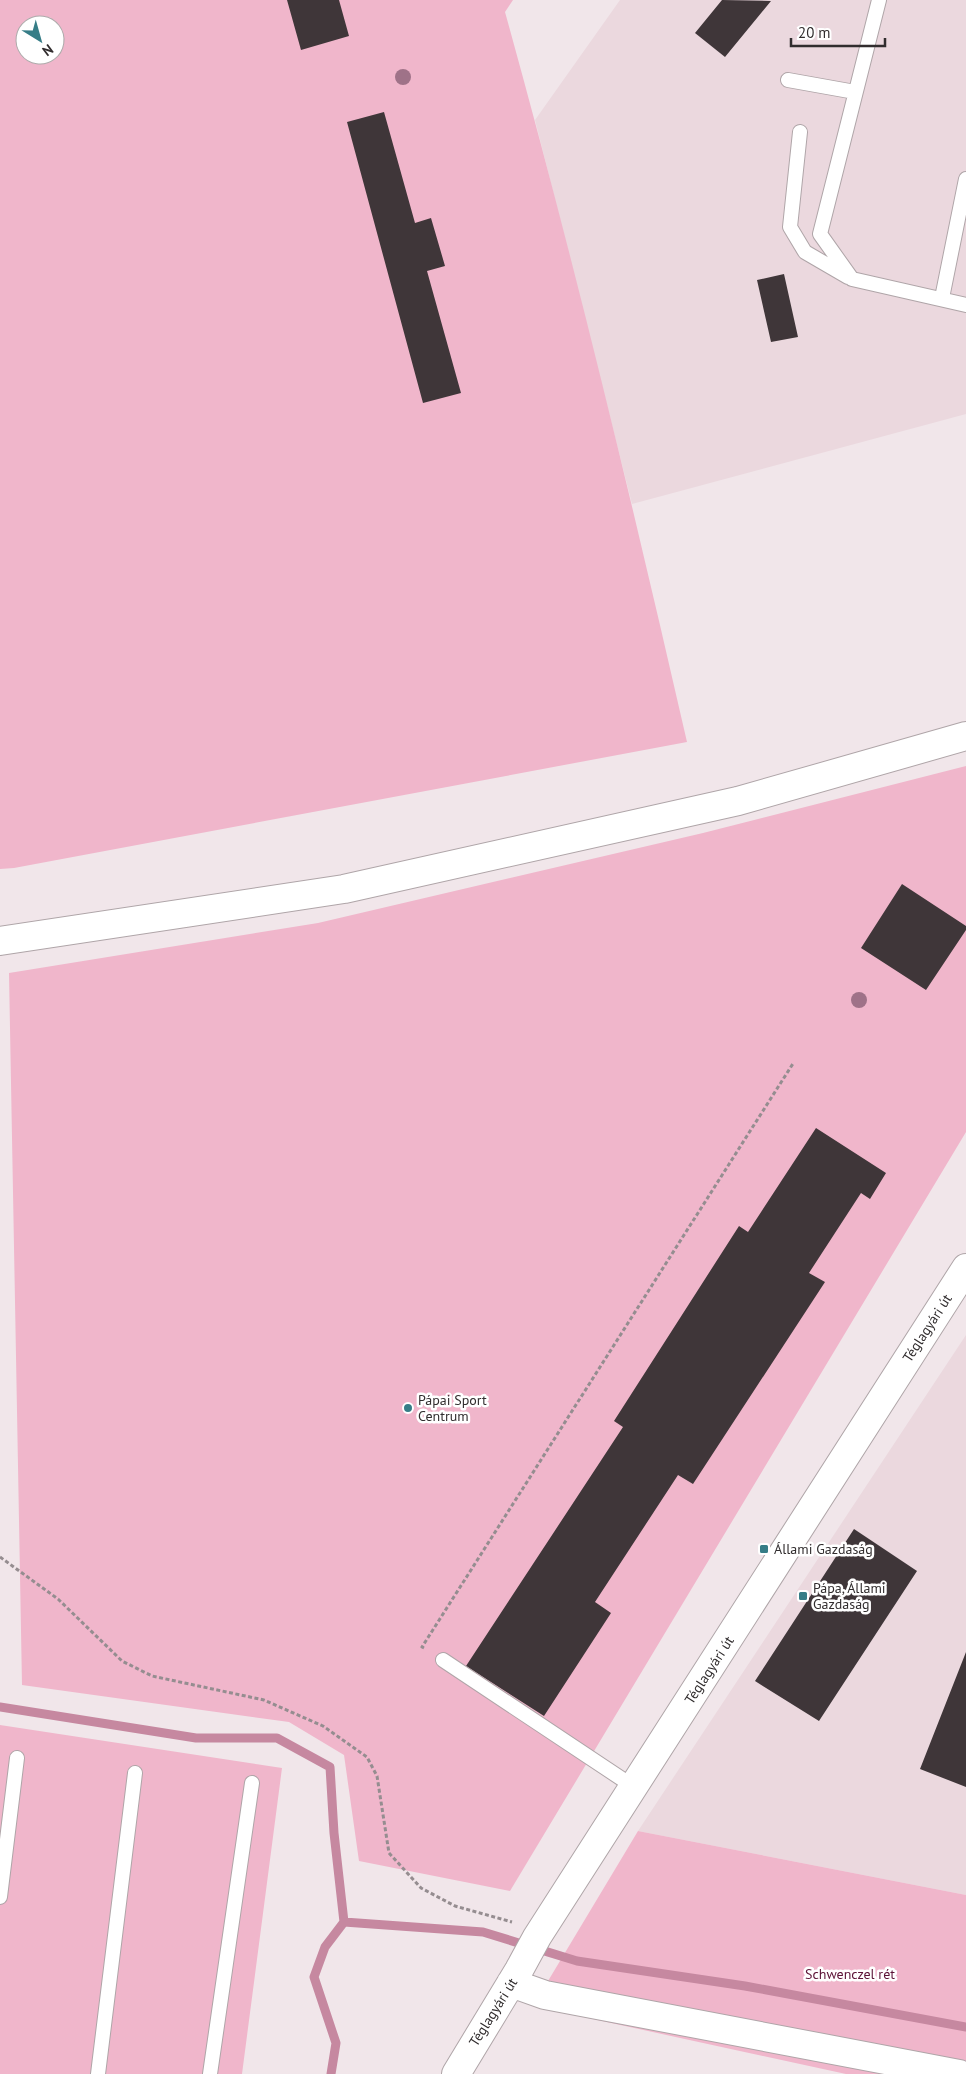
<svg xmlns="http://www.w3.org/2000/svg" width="966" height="2074" font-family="'PT Sans',sans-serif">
	<rect width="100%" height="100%" fill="#f1e6ea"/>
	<path fill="#ebd8de" d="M 620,0 L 966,0 L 966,414 L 632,504 L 535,120 Z
		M 966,1335 L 966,1895 L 638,1831 Z"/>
	<path fill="#f0b6cb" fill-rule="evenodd" d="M 0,0 L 513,0 L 505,12 C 572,253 631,497 687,742 L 14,868 L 0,869 ZM 25,25 L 55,25 L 55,55 L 25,55 Z
		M 966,766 L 966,1132 L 510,1891 L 359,1861 L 344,1755 L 289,1722 L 22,1685 L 9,973 L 318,923 L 703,833 Z
		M 0,1725 L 282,1768 L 242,2074 L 0,2074 Z
		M 638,1831 L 966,1895 L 966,2074 L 846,2074 L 533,2006 Z"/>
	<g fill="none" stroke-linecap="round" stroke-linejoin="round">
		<path stroke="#c688a0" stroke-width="9" d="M 0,1707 L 196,1738 L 277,1738 L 330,1767 L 334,1833 L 344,1922 L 483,1932 L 577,1961 L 745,1986 L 966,2027
			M 331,2074 L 336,2043 L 314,1977 L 325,1947 L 344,1922"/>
	</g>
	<path fill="#3f3639" d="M 287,0 L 339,0 L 349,36 L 301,50 Z
		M 722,0 L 771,1 L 725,57 L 695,33 Z
		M 384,112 L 415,223 L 431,218 L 445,266 L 427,271 L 461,393 L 423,403 L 347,122 Z
		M 784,274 L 798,337 L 771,342 L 757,280 Z
		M 902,884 L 966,926 L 966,930 L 926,990 L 861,948 Z
		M 816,1128 L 886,1173 L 870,1199 L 861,1193 L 809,1273 L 825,1282 L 693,1484 L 678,1475 L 595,1602 L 611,1613 L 544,1716 L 466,1666 L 623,1427 L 614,1421 L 739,1226 L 748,1232 Z
		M 854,1529 L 917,1571 L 819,1721 L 755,1681 Z
		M 966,1652 L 966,1787 L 920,1769 Z"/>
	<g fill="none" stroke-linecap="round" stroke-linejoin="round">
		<g stroke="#afa5a8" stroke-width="16">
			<path id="lane" d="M 879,0 L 820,234 L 852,279 L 966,305
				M 788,80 L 855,92
				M 800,132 L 790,227 L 805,252 L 848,277
				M 942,298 L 966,179
				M 443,1660 L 634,1787
				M 0,1897 L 17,1758
				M 98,2074 L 135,1773
				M 210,2074 L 252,1783"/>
		</g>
		<g stroke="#afa5a8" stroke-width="30">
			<path id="street" d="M 0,941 L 344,889 L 738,801 L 966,736
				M 511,1983 L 545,1995 L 959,2074
				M 456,2074 L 519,1970 L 537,1937 L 966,1268"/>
		</g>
		<path stroke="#958d90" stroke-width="3" stroke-dasharray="4 2.5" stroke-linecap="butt" d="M 0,1557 L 58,1599 L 122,1661 L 152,1676 L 264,1700 L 323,1726 L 367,1757 L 377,1776 L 389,1853 L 421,1888 L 455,1906 L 512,1922
			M 424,1648 L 422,1647 L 794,1062"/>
		<use href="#lane" stroke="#fff" stroke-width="14"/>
		<use href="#street" stroke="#fff" stroke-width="28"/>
	</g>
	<g fill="#9f7288">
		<circle cx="403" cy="77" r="8"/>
		<circle cx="859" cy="1000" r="8"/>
	</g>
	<g fill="#367d87" stroke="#fff" stroke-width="2">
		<circle cx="408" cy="1408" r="5"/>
		<rect x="759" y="1544" width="10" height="10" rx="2.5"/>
		<rect x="798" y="1591" width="10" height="10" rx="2.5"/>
	</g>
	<g text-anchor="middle" stroke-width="5" stroke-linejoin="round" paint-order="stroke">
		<g font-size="14" fill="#312d2e" stroke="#fff">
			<text transform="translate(927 1328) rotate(-57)" y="5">Téglagyári út</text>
			<text transform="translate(709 1670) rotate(-57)" y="5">Téglagyári út</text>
			<text transform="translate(493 2012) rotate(-58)" y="5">Téglagyári út</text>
		</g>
		<g font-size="14" fill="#312d2e" stroke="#fff" text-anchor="start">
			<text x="418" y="1405">Pápai Sport<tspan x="418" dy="16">Centrum</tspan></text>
			<text x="774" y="1554">Állami Gazdaság</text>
			<text x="813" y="1593">Pápa, Állami<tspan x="813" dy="16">Gazdaság</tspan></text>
		</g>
		<g font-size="14" fill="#5c1337" stroke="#fff">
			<text x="850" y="1979">Schwenczel rét</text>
		</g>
	</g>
	<g transform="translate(40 40) rotate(143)"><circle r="24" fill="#ffffff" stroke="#adabab"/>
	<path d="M0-4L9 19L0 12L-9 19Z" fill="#367d87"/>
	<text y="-8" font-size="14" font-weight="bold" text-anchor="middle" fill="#312d2e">N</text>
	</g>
	<path d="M791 38v8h94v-8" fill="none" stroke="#312d2e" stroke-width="2.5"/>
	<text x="798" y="38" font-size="15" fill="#312d2e" stroke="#ffffff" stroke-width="4" paint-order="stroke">20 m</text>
</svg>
